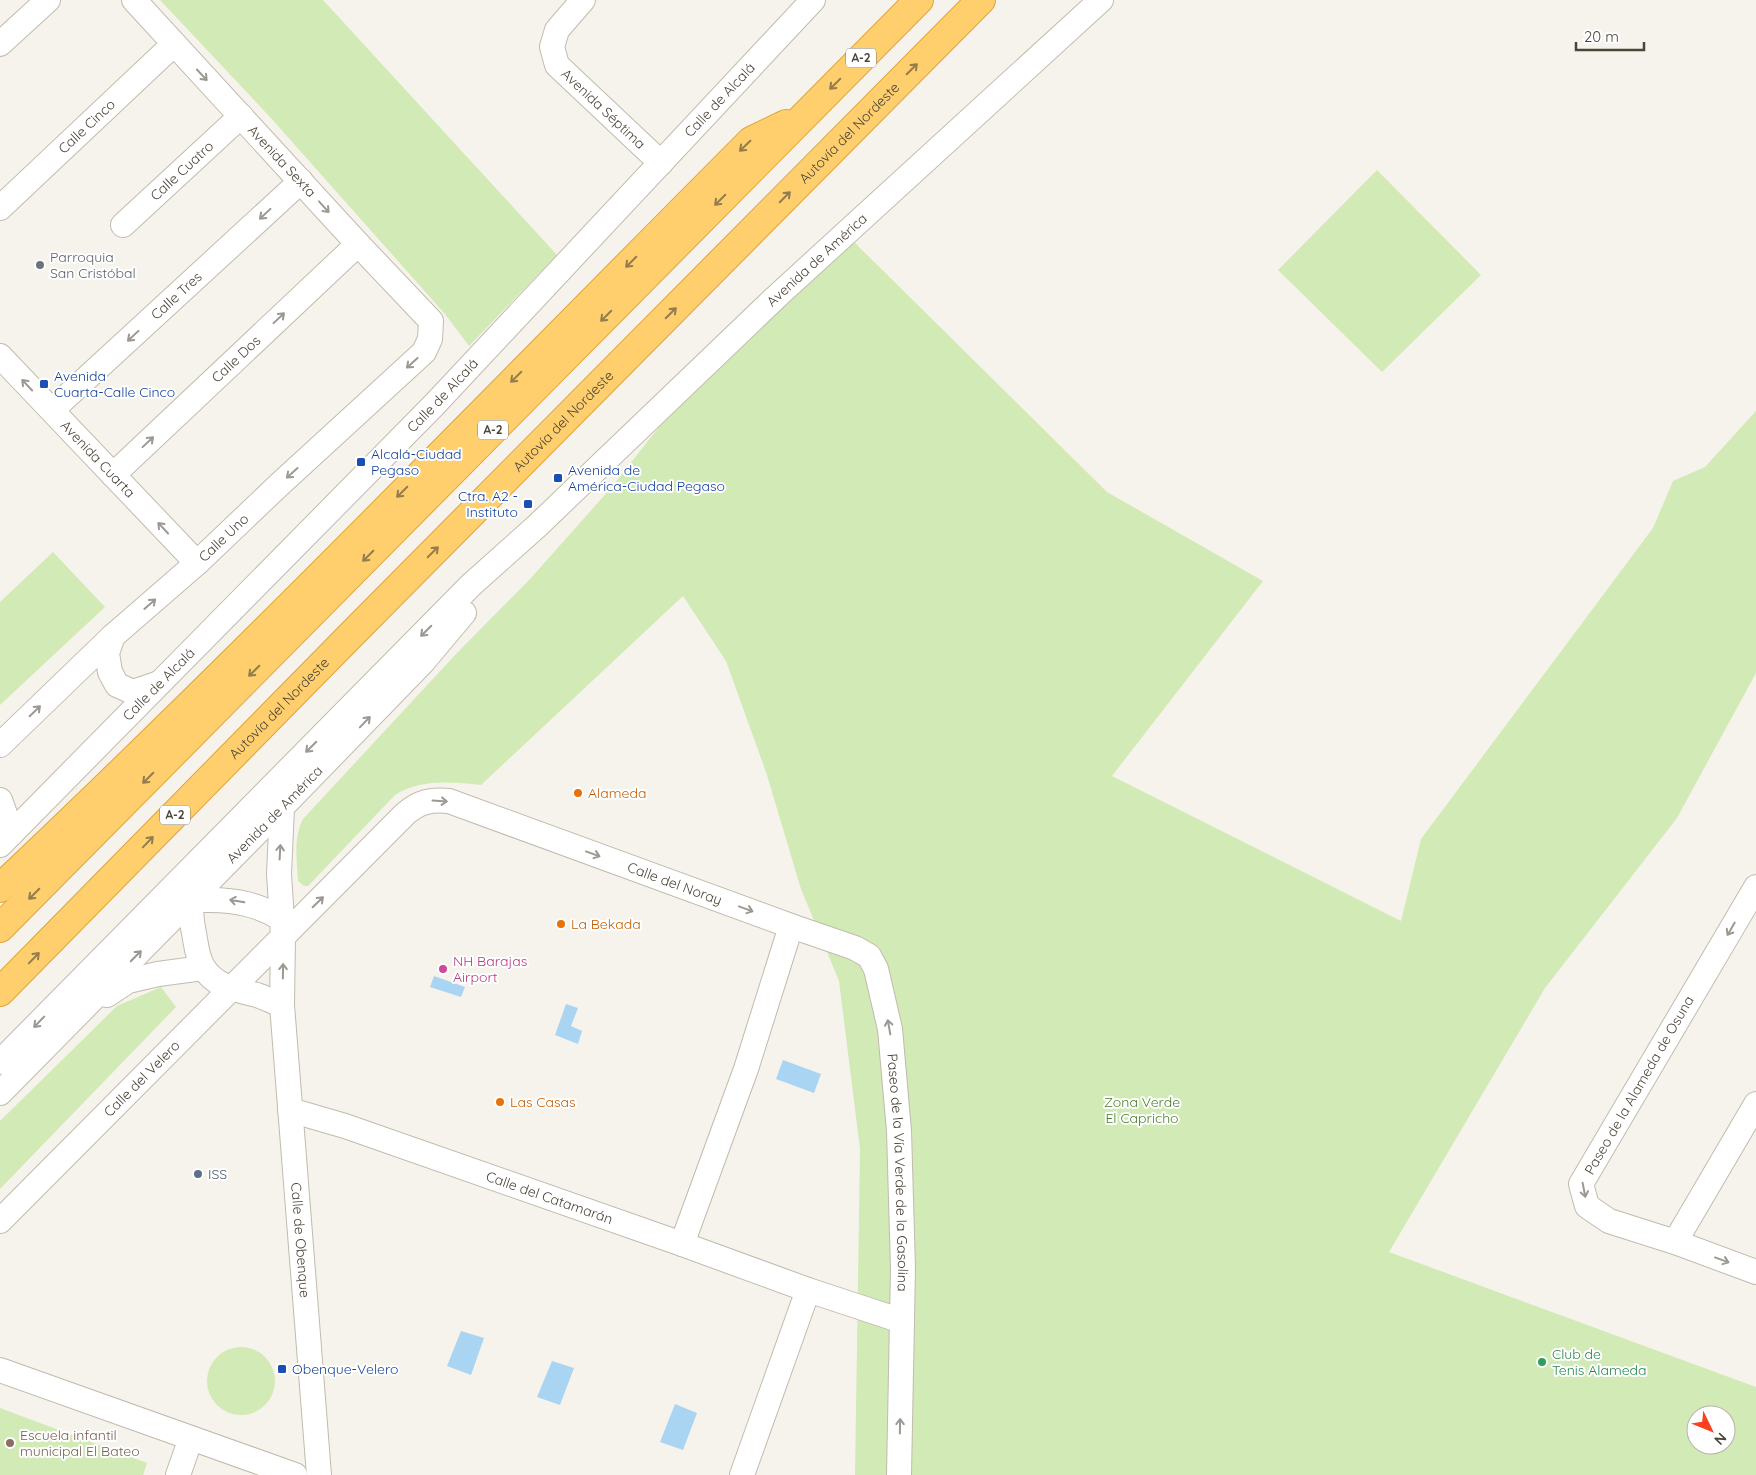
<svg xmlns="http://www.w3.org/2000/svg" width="1756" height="1475" font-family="Quicksand,sans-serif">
	<rect width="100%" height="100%" fill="#f6f3ec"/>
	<path fill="#d2eab5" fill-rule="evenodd" d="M 160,0 L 323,0 L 557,255 L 469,346 L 445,314 L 270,117 Z
		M 1377,170 L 1481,275 L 1382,372 L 1278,270 Z
		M 854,242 L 1107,492 L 1263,581 L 1112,776 L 1401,921 L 1421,839 L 1653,528 L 1673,481 L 1705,467 L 1756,411 L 1756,673 L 1677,818 L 1545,988 L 1389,1252 L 1756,1387 L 1756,1475 L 855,1475 L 860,1149 L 839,981 L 801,889 L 766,772 L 726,661 L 683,596 L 481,785 C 452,782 420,779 395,795 L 308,886 L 304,886 L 298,881 C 297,860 293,838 303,819 L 456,654 L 531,578 L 610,489 L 674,408 L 802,288 ZM 1696,1415 L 1726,1415 L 1726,1445 L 1696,1445 Z
		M 53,552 L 105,607 L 0,705 L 0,602 Z
		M 161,987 L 176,1007 L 0,1189 L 0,1121 L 117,1006 Z
		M207 1381a34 34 0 1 1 68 0a34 34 0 1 1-68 0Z
		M 0,1408 L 147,1463 L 143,1475 L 0,1475 Z"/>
	<path fill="#a9d4f2" d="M 434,976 L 465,987 L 461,997 L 430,987 Z
		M 566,1004 L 578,1008 L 571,1026 L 582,1031 L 578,1044 L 555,1035 Z
		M 783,1060 L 821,1074 L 814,1093 L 776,1079 Z
		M 461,1331 L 484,1338 L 471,1375 L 447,1366 Z
		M 552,1361 L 574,1368 L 560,1405 L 537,1397 Z
		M 675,1404 L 697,1413 L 683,1450 L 660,1442 Z"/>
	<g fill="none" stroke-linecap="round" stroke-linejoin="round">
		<g stroke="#c2bbae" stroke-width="26">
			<g id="street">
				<path id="s1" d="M 583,0 L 557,30 L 552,47 L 557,65 L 661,163"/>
				<path d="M 0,44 L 48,0"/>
				<path id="s2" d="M 0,208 L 174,44"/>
				<path id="s3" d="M 123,225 L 241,116"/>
				<path id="s4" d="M 0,356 L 197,563"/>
				<path id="s5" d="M 52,410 L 301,181"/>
				<path id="s6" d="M 113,475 L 358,244"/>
				<path d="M 113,636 L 107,653 L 110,672 L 117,685 L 133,692 L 159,683"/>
				<path id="s7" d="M 0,745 L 113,636 L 197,563 L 280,484 L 424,352 L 430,339 L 431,321 L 358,244 L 134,0"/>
				<path d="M 0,800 L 12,833"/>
				<path id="s8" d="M 282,807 L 279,874 L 283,936 L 282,1005 L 319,1475"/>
				<path id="s9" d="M 0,845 L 434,405 L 813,0"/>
				<path d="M 1756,887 L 1581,1184 L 1587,1206 L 1609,1221 L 1675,1242 L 1756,1272"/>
				<path d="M 194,891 C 190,904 191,920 194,933 C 196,944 197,957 203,967 C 215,987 237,990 257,995 C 265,998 274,1002 282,1005"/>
				<path d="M 183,902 C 192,899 201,900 210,900 C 237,900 259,905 282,919"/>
				<path id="s10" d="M 791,926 L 855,948 L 869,956 L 876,969 L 890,1029 L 899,1131 L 903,1268 L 899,1475"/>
				<path d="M 107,995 L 128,981 L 158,974 L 203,968"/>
				<path id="s11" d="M 0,1062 L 471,585 L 537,526 L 775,298 L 1101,0"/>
				<path id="s12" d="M 0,1093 L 282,807 L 422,663 L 464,613"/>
				<path id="s13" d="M 290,1110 L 345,1126 L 682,1244 L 808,1290 L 902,1321"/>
				<path id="s14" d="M 0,1221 L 405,814 C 419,802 430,799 449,801 L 791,926 L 746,1069 L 682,1244"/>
				<path d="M 1675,1242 L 1756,1104"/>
				<path d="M 0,1370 L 295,1475"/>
				<path d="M 178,1475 L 191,1438"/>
				<path d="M 742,1475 L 808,1290"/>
			</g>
		</g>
		<g stroke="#e0a43c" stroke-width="30">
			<g id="highway">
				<path d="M 0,888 C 256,646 502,391 751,141 L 786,124"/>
				<path d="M 0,928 L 919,0"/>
				<path id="s15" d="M 0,992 L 349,637 L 981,0"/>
			</g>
		</g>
		<use href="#street" stroke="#fff" stroke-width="24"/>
		<use href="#highway" stroke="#ffcf6e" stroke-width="28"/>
	</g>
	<defs><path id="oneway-shaft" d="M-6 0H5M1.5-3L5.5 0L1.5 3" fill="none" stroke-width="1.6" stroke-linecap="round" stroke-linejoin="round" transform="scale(1.25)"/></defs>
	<g stroke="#937c4e">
		<use href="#oneway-shaft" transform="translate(912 69) rotate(-45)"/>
		<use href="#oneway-shaft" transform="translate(835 84) rotate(135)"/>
		<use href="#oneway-shaft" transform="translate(745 146) rotate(136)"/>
		<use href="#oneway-shaft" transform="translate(785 197) rotate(-45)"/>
		<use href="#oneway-shaft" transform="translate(720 200) rotate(135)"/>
		<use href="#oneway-shaft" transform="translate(631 262) rotate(135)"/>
		<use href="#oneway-shaft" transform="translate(671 313) rotate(-45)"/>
		<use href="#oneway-shaft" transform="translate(606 316) rotate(135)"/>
		<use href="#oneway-shaft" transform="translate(516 377) rotate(135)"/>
		<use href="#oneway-shaft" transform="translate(402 492) rotate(135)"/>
		<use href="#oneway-shaft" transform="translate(433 552) rotate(-45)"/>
		<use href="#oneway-shaft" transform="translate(368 556) rotate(135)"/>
		<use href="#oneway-shaft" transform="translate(254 671) rotate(135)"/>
		<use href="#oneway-shaft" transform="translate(148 778) rotate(135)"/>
		<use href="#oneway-shaft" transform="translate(148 842) rotate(-46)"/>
		<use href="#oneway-shaft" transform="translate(34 894) rotate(135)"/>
		<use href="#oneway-shaft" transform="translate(34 958) rotate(-46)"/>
	</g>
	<g stroke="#9c9892">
		<use href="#oneway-shaft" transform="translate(202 75) rotate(47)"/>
		<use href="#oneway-shaft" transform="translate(324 207) rotate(48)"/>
		<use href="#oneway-shaft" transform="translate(265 214) rotate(137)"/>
		<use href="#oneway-shaft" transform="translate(279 318) rotate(-43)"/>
		<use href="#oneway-shaft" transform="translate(133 336) rotate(137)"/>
		<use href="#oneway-shaft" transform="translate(412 363) rotate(138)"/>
		<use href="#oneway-shaft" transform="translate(27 385) rotate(-133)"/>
		<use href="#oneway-shaft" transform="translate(148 442) rotate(-43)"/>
		<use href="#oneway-shaft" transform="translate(292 473) rotate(138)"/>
		<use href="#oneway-shaft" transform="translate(163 528) rotate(-133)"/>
		<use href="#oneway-shaft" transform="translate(150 604) rotate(-41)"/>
		<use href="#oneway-shaft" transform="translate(426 631) rotate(135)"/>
		<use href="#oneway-shaft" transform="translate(35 711) rotate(-44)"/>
		<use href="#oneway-shaft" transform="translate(365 722) rotate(-46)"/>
		<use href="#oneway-shaft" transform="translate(311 747) rotate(135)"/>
		<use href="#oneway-shaft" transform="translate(440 801) rotate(4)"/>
		<use href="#oneway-shaft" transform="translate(280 852) rotate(-87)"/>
		<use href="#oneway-shaft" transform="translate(593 854) rotate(20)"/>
		<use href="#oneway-shaft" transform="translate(237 901) rotate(-170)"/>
		<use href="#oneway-shaft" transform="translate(318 902) rotate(-44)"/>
		<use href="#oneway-shaft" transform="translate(746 909) rotate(20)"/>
		<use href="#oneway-shaft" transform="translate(1731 929) rotate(120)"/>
		<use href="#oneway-shaft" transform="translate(136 956) rotate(-45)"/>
		<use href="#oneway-shaft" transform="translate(283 971) rotate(-89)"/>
		<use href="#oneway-shaft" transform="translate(39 1022) rotate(134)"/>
		<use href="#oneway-shaft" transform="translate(889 1027) rotate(-100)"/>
		<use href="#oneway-shaft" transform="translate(1584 1190) rotate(79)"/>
		<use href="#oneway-shaft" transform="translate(1722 1260) rotate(20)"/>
		<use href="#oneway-shaft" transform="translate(900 1426) rotate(-89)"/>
	</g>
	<circle fill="#6b7280" stroke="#fff" stroke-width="2" cx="40" cy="265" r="5"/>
	<g fill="#1a4fb4" stroke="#fff" stroke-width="2">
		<rect x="39" y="379" width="10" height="10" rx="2.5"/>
		<rect x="356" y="457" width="10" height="10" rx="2.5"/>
		<rect x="553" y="473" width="10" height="10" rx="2.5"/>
		<rect x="523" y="499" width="10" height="10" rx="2.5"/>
		<rect x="277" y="1364" width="10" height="10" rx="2.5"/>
	</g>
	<g fill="#e8710a" stroke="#fff" stroke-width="2">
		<circle cx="578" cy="793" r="5"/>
		<circle cx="561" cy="924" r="5"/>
		<circle cx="500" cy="1102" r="5"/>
	</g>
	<circle fill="#d1479c" stroke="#fff" stroke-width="2" cx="443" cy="969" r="5"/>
	<circle fill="#5c6f8a" stroke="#fff" stroke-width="2" cx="198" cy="1174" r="5"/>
	<circle fill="#2e9e5b" stroke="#fff" stroke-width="2" cx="1542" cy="1362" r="5"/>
	<circle fill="#8d6e63" stroke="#fff" stroke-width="2" cx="10" cy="1443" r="5"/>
	<g text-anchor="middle" stroke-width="4" stroke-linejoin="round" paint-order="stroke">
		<g fill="#fff" stroke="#817c74" stroke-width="1">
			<rect x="846" y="48.5" width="30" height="19" rx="4"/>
			<rect x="478" y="420.5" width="30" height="19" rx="4"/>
			<rect x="160" y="805.5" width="30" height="19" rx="4"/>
		</g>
		<g font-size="12" font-weight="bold" fill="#4b4439">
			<text x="861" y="62">A-2</text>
			<text x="493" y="434">A-2</text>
			<text x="175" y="819">A-2</text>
		</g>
		<g font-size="14" fill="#4b4439" stroke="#fff">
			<text dy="5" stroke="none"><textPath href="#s9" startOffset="1036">Calle de Alcalá</textPath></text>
			<text dy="5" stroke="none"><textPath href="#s1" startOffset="140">Avenida Séptima</textPath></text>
			<text dy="5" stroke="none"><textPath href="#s2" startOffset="119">Calle Cinco</textPath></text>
			<text dy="5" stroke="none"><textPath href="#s15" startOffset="1208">Autovía del Nordeste</textPath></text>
			<text transform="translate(282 161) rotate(47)" y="5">Avenida Sexta</text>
			<text dy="5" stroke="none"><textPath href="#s3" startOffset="80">Calle Cuatro</textPath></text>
			<text dy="5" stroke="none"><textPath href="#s11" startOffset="1145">Avenida de América</textPath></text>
			<text dy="5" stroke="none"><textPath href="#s5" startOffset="169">Calle Tres</textPath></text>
			<text dy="5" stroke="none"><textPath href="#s6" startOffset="169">Calle Dos</textPath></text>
			<text dy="5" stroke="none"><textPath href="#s9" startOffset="631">Calle de Alcalá</textPath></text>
			<text dy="5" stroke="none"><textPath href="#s15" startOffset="802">Autovía del Nordeste</textPath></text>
			<text dy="5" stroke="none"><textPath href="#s4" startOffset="142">Avenida Cuarta</textPath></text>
			<text dy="5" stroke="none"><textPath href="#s7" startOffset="305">Calle Uno</textPath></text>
			<text dy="5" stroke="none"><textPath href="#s9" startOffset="226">Calle de Alcalá</textPath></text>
			<text dy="5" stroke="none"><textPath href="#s15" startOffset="398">Autovía del Nordeste</textPath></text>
			<text dy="5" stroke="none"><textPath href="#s12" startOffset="391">Avenida de América</textPath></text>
			<text dy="5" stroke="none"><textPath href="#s14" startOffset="862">Calle del Noray</textPath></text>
			<text dy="5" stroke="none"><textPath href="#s14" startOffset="201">Calle del Velero</textPath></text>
			<text transform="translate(1639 1085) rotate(-60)" y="5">Paseo de la Alameda de Osuna</text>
			<text dy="5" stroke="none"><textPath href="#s10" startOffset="304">Paseo de la Vía Verde de la Gasolina</textPath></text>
			<text dy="5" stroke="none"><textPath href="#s13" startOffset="274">Calle del Catamarán</textPath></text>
			<text dy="5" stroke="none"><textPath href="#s8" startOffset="434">Calle de Obenque</textPath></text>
		</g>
		<g font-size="14" fill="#5b616d" stroke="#fff" text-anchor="start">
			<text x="50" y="262">Parroquia<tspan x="50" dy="16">San Cristóbal</tspan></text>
		</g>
		<g font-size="14" fill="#164399" stroke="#fff" text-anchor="start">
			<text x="54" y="381">Avenida<tspan x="54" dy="16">Cuarta-Calle Cinco</tspan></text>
			<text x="371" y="459">Alcalá-Ciudad<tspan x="371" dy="16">Pegaso</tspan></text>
			<text x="568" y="475">Avenida de<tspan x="568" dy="16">América-Ciudad Pegaso</tspan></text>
			<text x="518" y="501" text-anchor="end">Ctra. A2 -<tspan x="518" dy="16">Instituto</tspan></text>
			<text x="292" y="1374">Obenque-Velero</text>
		</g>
		<g font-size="14" fill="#c56008" stroke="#fff" text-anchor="start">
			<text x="588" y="798">Alameda</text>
			<text x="571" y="929">La Bekada</text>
			<text x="510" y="1107">Las Casas</text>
		</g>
		<g font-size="14" fill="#b23c85" stroke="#fff" text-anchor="start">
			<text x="453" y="966">NH Barajas<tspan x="453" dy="16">Airport</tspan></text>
		</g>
		<g font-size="14" fill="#4a7f2a" stroke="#fff">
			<text x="1142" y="1107">Zona Verde<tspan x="1142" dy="16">El Capricho</tspan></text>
		</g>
		<g font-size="14" fill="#4e5e75" stroke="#fff" text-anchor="start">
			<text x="208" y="1179">ISS</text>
		</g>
		<g font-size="14" fill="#27864d" stroke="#fff" text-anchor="start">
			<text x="1552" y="1359">Club de<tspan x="1552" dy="16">Tenis Alameda</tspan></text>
		</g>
		<g font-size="14" fill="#785e54" stroke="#fff" text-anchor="start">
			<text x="20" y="1440">Escuela infantil<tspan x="20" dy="16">municipal El Bateo</tspan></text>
		</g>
	</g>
	<g transform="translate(1711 1430) rotate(133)"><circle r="24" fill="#ffffff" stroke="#b7b4b0"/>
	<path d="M0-4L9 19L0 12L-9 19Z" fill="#fc3f1d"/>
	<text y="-8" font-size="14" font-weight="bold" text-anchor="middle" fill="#4b4439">N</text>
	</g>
	<path d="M1576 42v8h68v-8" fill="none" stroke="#4b4439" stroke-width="2.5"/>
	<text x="1584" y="42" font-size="15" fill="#4b4439" stroke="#ffffff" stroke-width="4" paint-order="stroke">20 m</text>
</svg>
